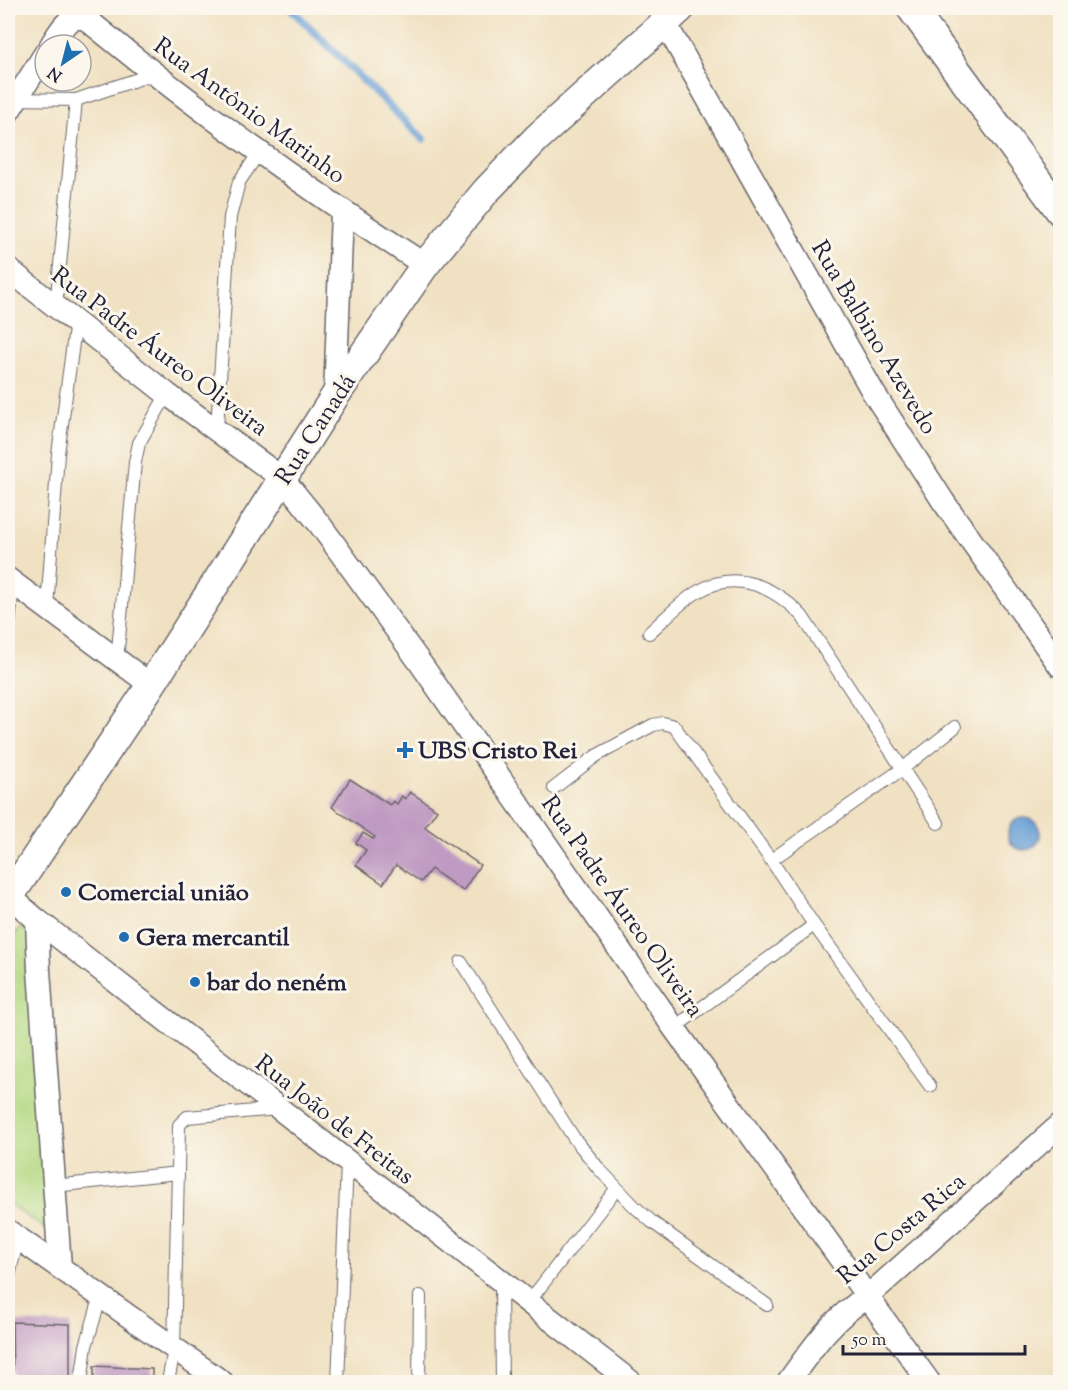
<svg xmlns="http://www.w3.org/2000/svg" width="1068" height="1390" font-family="'Sorts Mill Goudy',serif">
	<rect width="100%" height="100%" fill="#fbf7ec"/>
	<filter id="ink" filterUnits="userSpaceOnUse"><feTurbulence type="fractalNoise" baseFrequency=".0167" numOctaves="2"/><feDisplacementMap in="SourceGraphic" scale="12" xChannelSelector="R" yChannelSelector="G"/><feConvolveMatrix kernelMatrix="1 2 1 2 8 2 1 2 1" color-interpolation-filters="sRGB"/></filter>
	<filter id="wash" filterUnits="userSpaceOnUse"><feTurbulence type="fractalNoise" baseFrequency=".008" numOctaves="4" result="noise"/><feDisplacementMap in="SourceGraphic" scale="24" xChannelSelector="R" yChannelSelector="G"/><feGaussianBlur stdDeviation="1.35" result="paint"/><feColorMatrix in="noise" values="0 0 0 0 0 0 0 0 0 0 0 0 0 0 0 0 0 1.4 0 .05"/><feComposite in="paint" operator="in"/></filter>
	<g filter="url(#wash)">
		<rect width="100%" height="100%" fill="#f0e1c2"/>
		<path fill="#b3d882" stroke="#6a7d5e" stroke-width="1.5" d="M 21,927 L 32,932 L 48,1231 L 8,1203 L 8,941 Z"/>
		<path fill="#689fd6" stroke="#456088" stroke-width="1.5" d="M1008 834a16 16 0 1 1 32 0a16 16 0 1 1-32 0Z"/>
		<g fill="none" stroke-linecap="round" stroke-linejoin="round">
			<path stroke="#689fd6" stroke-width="8" d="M 290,8 L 423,139"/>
		</g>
		<g id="blocks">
			<path fill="#bf9ac2" d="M 350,779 L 390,805 L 393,801 L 397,804 L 402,796 L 405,799 L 410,792 L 437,810 L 425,827 L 480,865 L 463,891 L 431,869 L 421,882 L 396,865 L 383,884 L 356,865 L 366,850 L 356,843 L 363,833 L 373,839 L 375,837 L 332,807 Z
				M 12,1322 L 70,1324 L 70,1382 L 13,1382 Z
				M 94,1366 L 152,1369 L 152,1382 L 94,1382 Z"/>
		</g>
	</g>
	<g filter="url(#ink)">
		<use href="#blocks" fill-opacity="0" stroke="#6a656a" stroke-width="1.5"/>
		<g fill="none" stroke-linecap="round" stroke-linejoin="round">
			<g stroke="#6a656a" stroke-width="14">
				<path id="service" d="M 16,99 L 76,100 L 153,74
					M 56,306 L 76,100
					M 217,429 L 230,217 L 239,182 L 260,151
					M 47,609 L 58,454 L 76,321
					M 649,633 C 665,619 681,601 699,591 C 736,569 775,587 802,616 L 938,823
					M 8,635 L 13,583
					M 117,661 L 135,462 L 139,443 L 167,394
					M 554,788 L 596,756 L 653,725 L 663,723 L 674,726 L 771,860 L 814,925 L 930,1086
					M 771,860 L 901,770 L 955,727
					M 461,962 L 574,1138 L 599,1169 L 635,1207 L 652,1222 L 767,1305
					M 674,1028 L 814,925
					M 54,1186 L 178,1173
					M 8,1280 L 18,1238
					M 501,1282 L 502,1382
					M 528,1303 L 617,1188
					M 81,1382 L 86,1346 L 101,1295
					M 168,1382 L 174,1350 L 179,1125 L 187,1117 L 278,1109
					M 338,1382 L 347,1163
					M 419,1382 L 420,1296"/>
			</g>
			<g stroke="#6a656a" stroke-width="25">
				<path id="minor" d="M 664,21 L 873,392 L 943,501 L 1060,666
					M 51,45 C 60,32 66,15 85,18 C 193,107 307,189 425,265
					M 8,112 L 45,54
					M 8,269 L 167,394 L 283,479 L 321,526 L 421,664 L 674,1028 L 929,1382
					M 335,396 L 342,212
					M 8,579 L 151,685
					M 8,895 L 37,920 L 631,1382
					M 37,920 L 39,970 L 60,1267
					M 8,1231 L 222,1382
					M 788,1382 C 811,1350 832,1318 867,1297 L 1060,1125"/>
			</g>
			<g stroke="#6a656a" stroke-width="31">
				<path id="tertiary" d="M 911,8 L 1060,211
					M 8,899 L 151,685 L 335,396 L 425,265 L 486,191 L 537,138 L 681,8"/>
			</g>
			<use href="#service" stroke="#fff" stroke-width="12"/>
			<use href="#minor" stroke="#fff" stroke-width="22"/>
			<use href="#tertiary" stroke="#fff" stroke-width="28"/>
		</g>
	</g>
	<g fill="#1f6fb2" stroke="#fbf7ec" stroke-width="2">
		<path d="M402 741h6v6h6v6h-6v6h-6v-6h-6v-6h6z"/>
		<circle cx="66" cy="892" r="6"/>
		<circle cx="124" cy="937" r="6"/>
		<circle cx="195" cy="982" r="6"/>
	</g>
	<g text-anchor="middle" stroke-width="6" stroke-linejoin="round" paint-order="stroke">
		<g font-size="24" fill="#22223b" stroke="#fbf7ec">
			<text transform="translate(250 110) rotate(36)" y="8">Rua Antônio Marinho</text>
			<text transform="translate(875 337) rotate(59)" y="8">Rua Balbino Azevedo</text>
			<text transform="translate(160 351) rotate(37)" y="8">Rua Padre Áureo Oliveira</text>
			<text transform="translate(315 429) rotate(-57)" y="8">Rua Canadá</text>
			<text transform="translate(623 906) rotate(55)" y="8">Rua Padre Áureo Oliveira</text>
			<text transform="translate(335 1119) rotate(38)" y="8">Rua João de Freitas</text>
			<text transform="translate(901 1228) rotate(-40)" y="8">Rua Costa Rica</text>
		</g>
		<g font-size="24" font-weight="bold" fill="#22223b" stroke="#fbf7ec" text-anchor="start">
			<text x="418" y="758">UBS Cristo Rei</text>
			<text x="78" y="900">Comercial união</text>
			<text x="136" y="945">Gera mercantil</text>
			<text x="207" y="990">bar do neném</text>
		</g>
	</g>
	<rect width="1068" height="1390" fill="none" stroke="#fbf7ec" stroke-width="30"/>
	<g transform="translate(63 63) rotate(215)"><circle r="28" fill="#fbf7ec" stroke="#a4a2a5" stroke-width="1.5"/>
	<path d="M0-4.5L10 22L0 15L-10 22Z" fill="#1f6fb2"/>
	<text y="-9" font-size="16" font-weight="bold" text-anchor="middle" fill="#22223b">N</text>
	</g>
	<path d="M843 1345v9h182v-9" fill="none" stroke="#22223b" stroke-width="3"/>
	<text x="852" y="1345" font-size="18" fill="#22223b" stroke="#fbf7ec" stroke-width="4.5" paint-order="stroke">50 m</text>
</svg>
